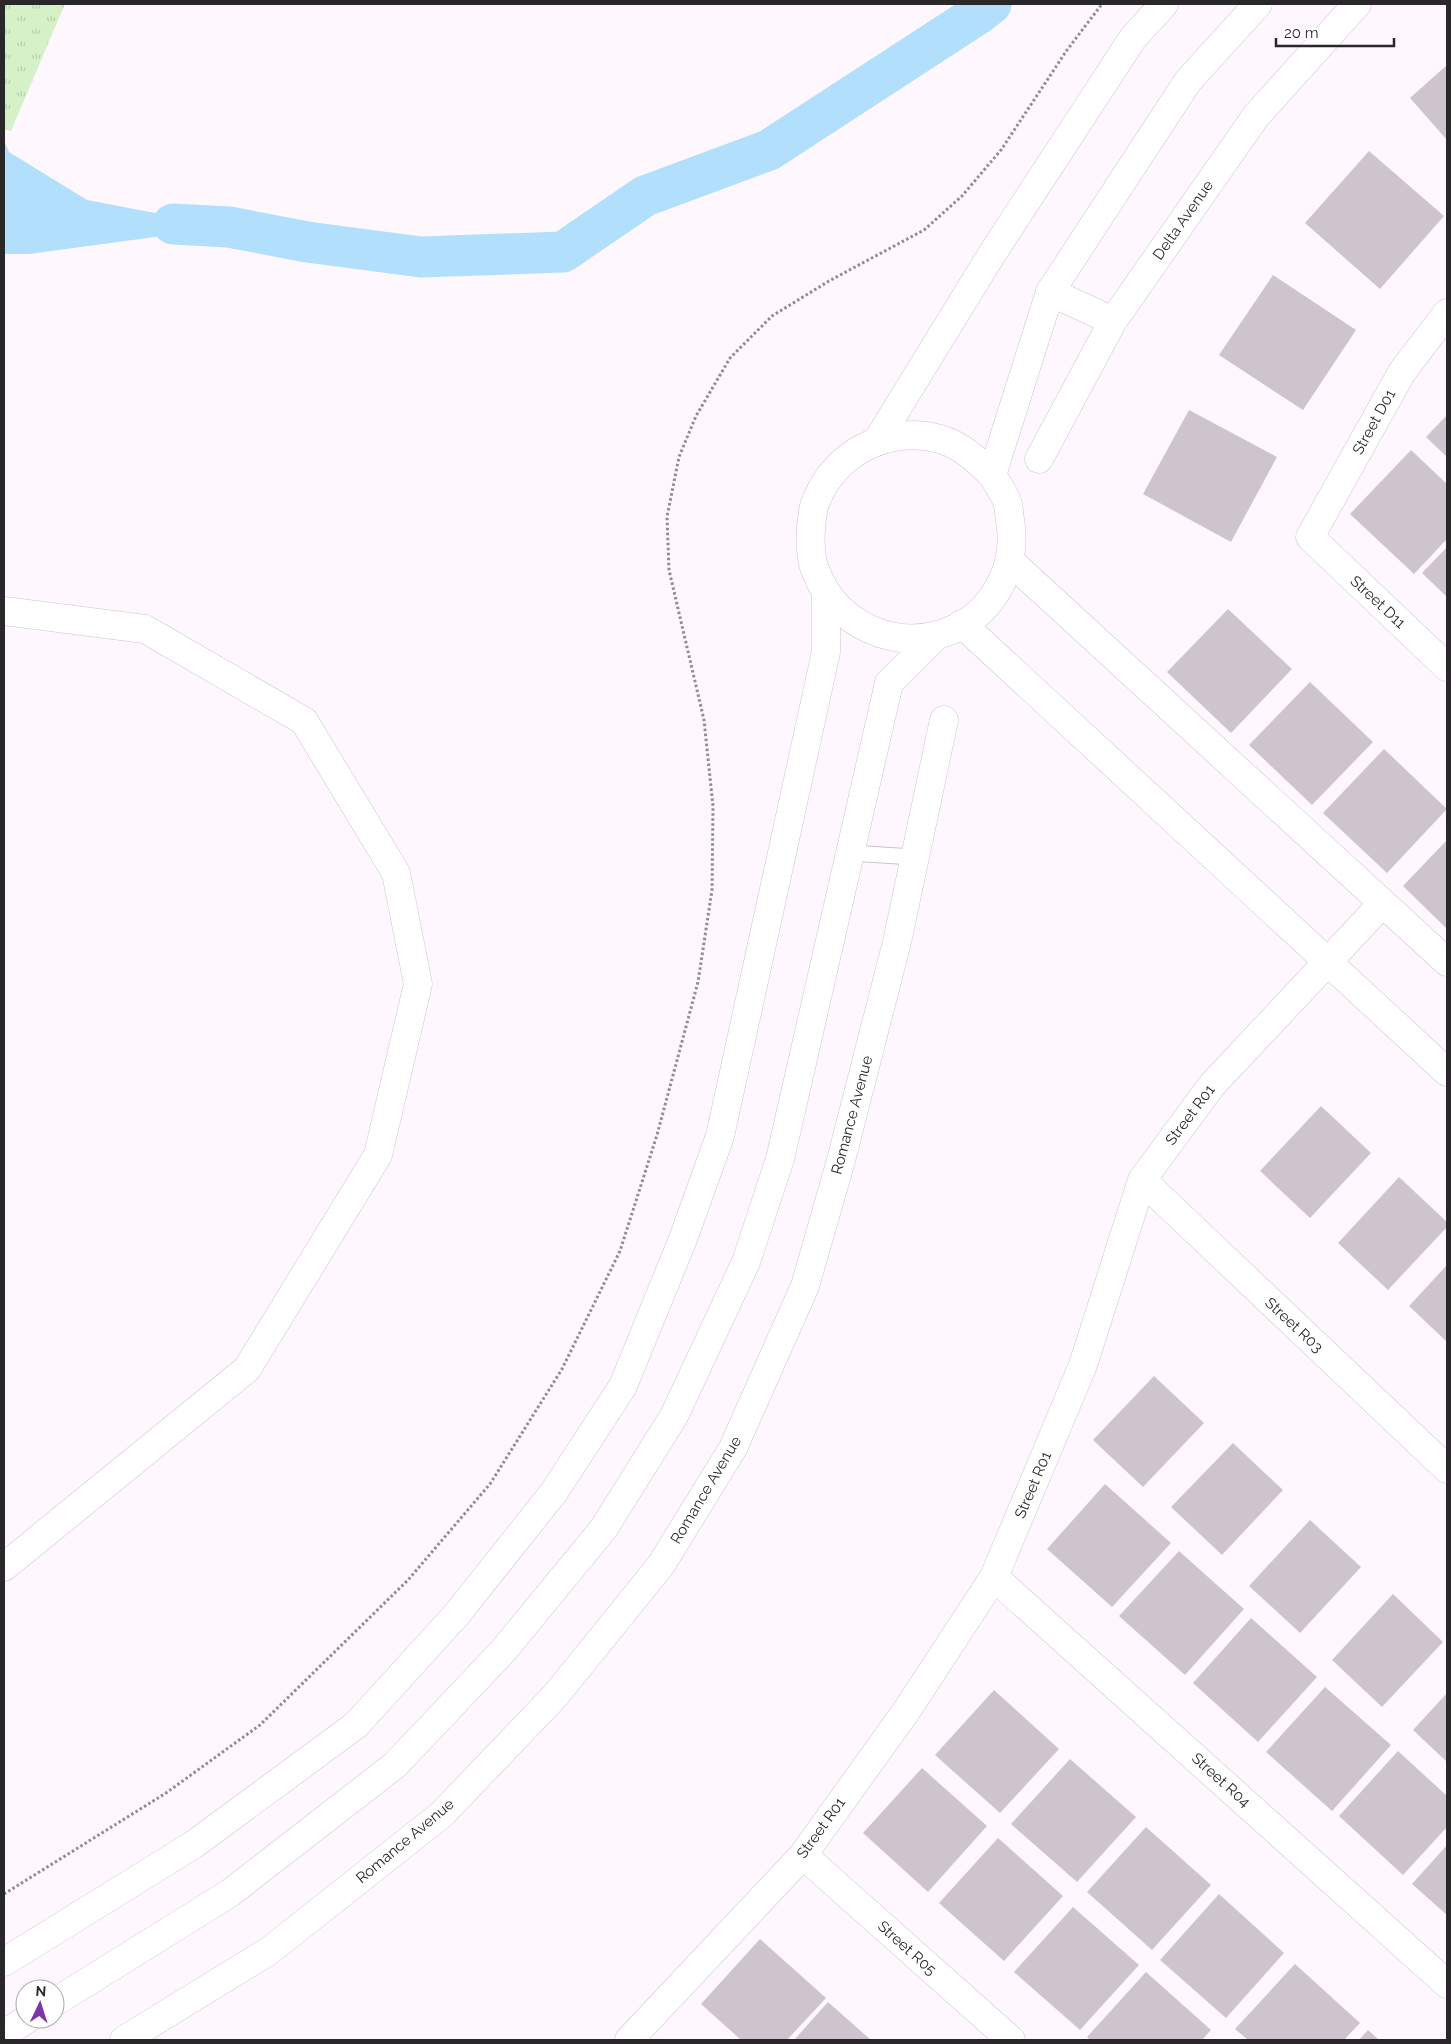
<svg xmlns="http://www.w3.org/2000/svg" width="1451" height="2044" font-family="Raleway,sans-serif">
	<defs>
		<pattern id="park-tufts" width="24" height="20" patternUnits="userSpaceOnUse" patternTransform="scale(1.25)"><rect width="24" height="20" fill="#d6f1c7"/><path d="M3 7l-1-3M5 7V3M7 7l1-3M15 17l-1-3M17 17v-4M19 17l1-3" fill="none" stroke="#b8cfab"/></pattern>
	</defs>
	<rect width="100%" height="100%" fill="#fef8fe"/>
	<path fill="url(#park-tufts)" d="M 4,4 L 65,4 L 11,131 L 4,129 Z"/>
	<path fill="#b2dffc" d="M 4,141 L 9,152 L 87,200 L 229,227 L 29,254 L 4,254 Z"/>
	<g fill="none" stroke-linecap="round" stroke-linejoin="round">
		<path stroke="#b2dffc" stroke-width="41" d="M 173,224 L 229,227 L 307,242 L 421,257 L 563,252 L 645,196 L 769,150 L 978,14 L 991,4"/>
	</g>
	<path fill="#cec4ce" d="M 1447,65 L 1447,140 L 1410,98 Z
		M 1369,151 L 1444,216 L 1380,289 L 1305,223 Z
		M 1273,275 L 1356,330 L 1303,410 L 1219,355 Z
		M 1189,410 L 1277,457 L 1231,542 L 1143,494 Z
		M 1447,415 L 1447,457 L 1426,437 Z
		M 1411,450 L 1447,484 L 1447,539 L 1414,574 L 1350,514 Z
		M 1447,547 L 1447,597 L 1422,573 Z
		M 1228,609 L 1292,669 L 1231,733 L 1167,672 Z
		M 1310,682 L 1373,742 L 1312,805 L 1249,745 Z
		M 1384,749 L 1447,809 L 1387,873 L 1323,813 Z
		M 1447,840 L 1447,929 L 1403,886 Z
		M 1321,1106 L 1371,1153 L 1310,1218 L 1260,1171 Z
		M 1399,1177 L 1447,1222 L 1447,1227 L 1388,1290 L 1338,1243 Z
		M 1447,1265 L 1447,1342 L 1409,1306 Z
		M 1154,1376 L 1204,1423 L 1143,1487 L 1093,1440 Z
		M 1233,1443 L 1283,1490 L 1222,1555 L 1171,1507 Z
		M 1105,1484 L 1171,1543 L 1112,1607 L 1047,1549 Z
		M 1310,1520 L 1361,1567 L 1300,1633 L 1249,1586 Z
		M 1179,1551 L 1244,1609 L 1185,1675 L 1119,1616 Z
		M 1393,1594 L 1443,1642 L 1382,1707 L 1332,1660 Z
		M 1251,1618 L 1317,1677 L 1258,1742 L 1193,1683 Z
		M 1325,1687 L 1391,1745 L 1332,1811 L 1266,1752 Z
		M 994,1690 L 1059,1749 L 1000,1813 L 935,1755 Z
		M 1447,1693 L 1447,1762 L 1413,1730 Z
		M 1398,1751 L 1447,1796 L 1447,1827 L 1403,1875 L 1339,1816 Z
		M 1070,1759 L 1136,1817 L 1077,1882 L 1011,1824 Z
		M 922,1768 L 987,1826 L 928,1892 L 863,1833 Z
		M 1146,1827 L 1211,1885 L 1152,1950 L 1087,1892 Z
		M 998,1838 L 1063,1896 L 1004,1961 L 939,1903 Z
		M 1447,1845 L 1447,1915 L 1412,1884 Z
		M 1219,1894 L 1284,1953 L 1226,2018 L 1160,1960 Z
		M 1073,1907 L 1139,1965 L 1080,2030 L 1014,1972 Z
		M 760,1939 L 826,1998 L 787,2040 L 741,2040 L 701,2004 Z
		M 1295,1964 L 1360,2023 L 1344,2040 L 1248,2040 L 1235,2029 Z
		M 1146,1972 L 1211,2030 L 1202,2040 L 1090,2040 L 1087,2037 Z
		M 828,2002 L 871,2040 L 794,2040 Z
		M 1368,2030 L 1379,2040 L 1359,2040 Z"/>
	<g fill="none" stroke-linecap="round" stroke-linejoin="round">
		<g stroke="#cdc3cd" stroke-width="17">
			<path id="lane" d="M 851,853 L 913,857"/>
		</g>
		<g stroke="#cdc3cd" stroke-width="29">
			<path id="street" d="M 1050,292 L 1113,321
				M 1447,313 L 1402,372 L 1310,537 L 1447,667
				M 1039,459 L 1113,321 L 1256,116 L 1357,4
				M 1010,561 L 1447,962
				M 4,611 L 145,629 L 304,721 L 396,873 L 418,984 L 378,1155 L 247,1369 L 4,1567
				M 962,624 L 1447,1072
				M 1142,1180 L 1447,1469
				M 994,1577 L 1447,1984
				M 803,1855 L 1011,2040
				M 124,2040 L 269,1951 L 441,1815 L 555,1696 L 661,1565 L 733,1448 L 805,1286 L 840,1164 L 897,942 L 944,720
				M 629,2040 L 803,1855 L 907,1710 L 994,1577 L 1083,1365 L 1142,1180 L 1212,1085 L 1383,903"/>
		</g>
		<g stroke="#cdc3cd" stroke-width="29">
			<path id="secondary" d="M 877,441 L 992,254 L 1133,38 L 1164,4
				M 992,475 C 977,460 961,445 940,439 C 893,426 844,448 821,490 C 818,497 814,503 813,511 C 810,529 809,545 813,563 C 814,569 818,575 820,581 C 840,623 891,648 937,635 C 989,622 1019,571 1010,520 C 1009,514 1009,507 1007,501 C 1003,492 997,483 992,475 L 1050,292 L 1188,81 L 1258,4
				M 4,1962 L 193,1845 L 356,1725 L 457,1614 L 554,1492 L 623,1386 L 683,1239 L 720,1136 L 826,652 L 826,593
				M 55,2002 L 230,1893 L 395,1765 L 503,1651 L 604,1528 L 674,1416 L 746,1262 L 780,1159 L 889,683 L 937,635
				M 4,2034 L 27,2019"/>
		</g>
		<path stroke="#908b90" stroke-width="3" stroke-dasharray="2.5 2.5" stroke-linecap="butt" d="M 4,1894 L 166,1793 L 260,1725 L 408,1580 L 490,1484 L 562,1369 L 620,1251 L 657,1135 L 698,982 L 712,890 L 713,806 L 704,720 L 669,570 L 667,517 L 679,457 L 696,416 L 730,358 L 772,316 L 829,281 L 924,230 L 962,196 L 1001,150 L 1067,50 L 1102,4"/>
		<use href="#lane" stroke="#fff" stroke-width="15"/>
		<use href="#street" stroke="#fff" stroke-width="28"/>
		<use href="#secondary" stroke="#fff" stroke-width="28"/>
	</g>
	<g text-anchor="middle" stroke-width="4" stroke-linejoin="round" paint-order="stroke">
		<g font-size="15" fill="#2a272a" stroke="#fff">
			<text transform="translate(1183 220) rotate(-55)" y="5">Delta Avenue</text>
			<text transform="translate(1374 422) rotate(-61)" y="5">Street D01</text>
			<text transform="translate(1378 602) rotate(43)" y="5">Street D11</text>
			<text transform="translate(852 1115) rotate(-75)" y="5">Romance Avenue</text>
			<text transform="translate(1190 1115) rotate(-53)" y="5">Street R01</text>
			<text transform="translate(1294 1325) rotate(43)" y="5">Street R03</text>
			<text transform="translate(1033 1485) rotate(-67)" y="5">Street R01</text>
			<text transform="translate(706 1490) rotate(-59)" y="5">Romance Avenue</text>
			<text transform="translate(1221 1780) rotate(42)" y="5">Street R04</text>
			<text transform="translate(821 1828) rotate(-54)" y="5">Street R01</text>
			<text transform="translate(405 1841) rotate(-40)" y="5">Romance Avenue</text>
			<text transform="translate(907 1948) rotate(42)" y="5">Street R05</text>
		</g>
	</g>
	<rect width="1451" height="2044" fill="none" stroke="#2a272a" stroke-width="10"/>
	<g transform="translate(40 2004) rotate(4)"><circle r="24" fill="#ffffff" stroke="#aaa9aa"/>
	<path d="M0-4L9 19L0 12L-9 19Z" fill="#7f35a7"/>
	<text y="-8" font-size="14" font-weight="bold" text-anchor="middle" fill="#2a272a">N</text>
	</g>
	<path d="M1276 38v8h118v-8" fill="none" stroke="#2a272a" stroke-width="2.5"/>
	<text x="1284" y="38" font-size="15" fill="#2a272a" stroke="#ffffff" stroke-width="4" paint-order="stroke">20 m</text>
</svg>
